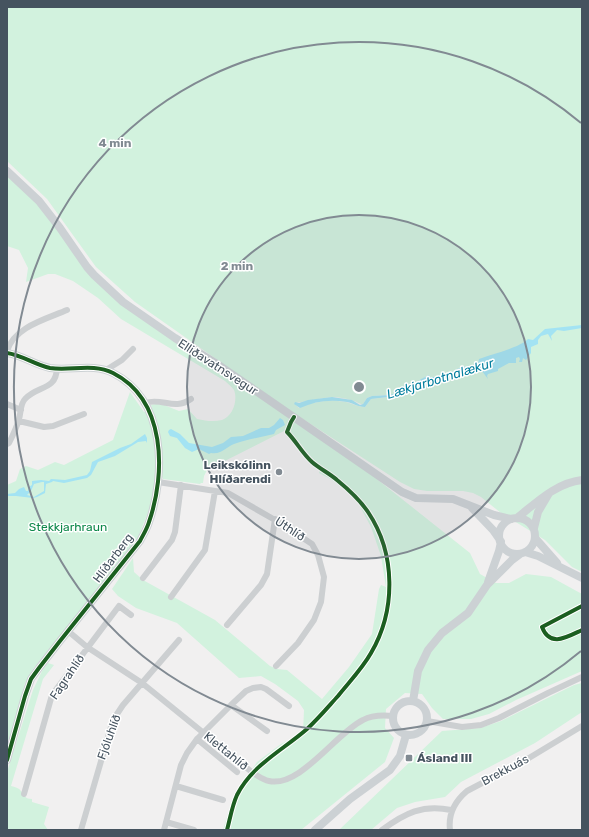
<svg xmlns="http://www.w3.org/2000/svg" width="589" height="837" font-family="Rubik,sans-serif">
	<rect width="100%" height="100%" fill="#f1f0f0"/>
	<path fill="#d2f2de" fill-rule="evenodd" d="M 7,7 L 582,7 L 582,572 L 572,567 L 545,540 L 501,513 L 481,497 L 473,493 L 463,491 L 427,491 L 414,489 L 400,482 L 286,408 L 135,302 L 96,267 L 47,199 L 7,161 ZM 478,362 L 484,373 L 479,367 L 478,368 L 475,368 L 466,372 L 450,375 L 436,381 L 428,380 L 423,381 L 420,384 L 414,385 L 406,392 L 396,396 L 371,399 L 365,407 L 358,406 L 346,402 L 330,400 L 307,404 L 299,408 L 294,403 C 306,402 319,398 332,397 C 339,397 348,399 354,401 C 358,402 359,404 363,404 L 367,398 L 372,396 L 390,395 L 398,392 L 401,387 L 415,384 C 416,382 427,376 429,375 L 430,377 L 439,377 L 444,375 L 452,373 C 458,366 469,366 478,366 Z
		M 7,170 L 30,193 L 104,284 L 373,476 L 470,553 L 480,574 L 496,583 L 509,583 L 526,574 L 551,577 L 582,594 L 582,671 L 516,700 L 489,714 L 471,719 L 443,719 L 432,708 L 422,694 L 405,693 L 386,709 L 385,728 L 394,738 L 385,762 L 301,830 L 223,830 L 232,800 L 257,762 L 281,744 L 303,733 L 304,710 L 298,701 L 275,684 L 261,676 L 239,678 L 177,623 L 136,608 L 118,596 L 112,589 L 133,558 L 134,572 L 143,580 L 215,620 L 270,666 L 277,669 L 287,670 L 322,699 L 349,667 L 372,634 L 379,589 L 381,585 L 386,587 L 381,556 L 371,527 L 356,499 L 332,480 L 319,473 L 321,466 L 305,453 L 291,433 L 286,430 L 207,470 L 204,476 L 203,483 L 201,483 L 200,484 L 163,479 L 162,477 L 137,540 L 33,669 L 25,683 L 7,745 L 7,485 L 16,481 L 20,469 L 26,466 L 38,470 L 55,462 L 64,465 L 113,440 L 130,392 L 144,412 L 152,408 L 151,405 L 159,403 L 179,411 L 188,409 L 197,419 C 206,421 214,422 222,420 C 233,416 238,400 234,390 C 232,387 228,384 225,381 L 121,319 L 98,298 L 73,281 L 55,274 L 48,274 L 26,282 L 28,268 L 19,250 L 7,246 Z
		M 48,663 L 54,665 L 43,679 L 11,786 C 15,787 19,788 21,791 C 25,796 25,799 32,799 L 32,802 L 49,807 L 44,824 L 48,830 L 7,830 L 7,772 L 33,690 L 42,671 Z
		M 582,683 L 582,712 L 535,743 L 461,782 L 445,797 L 415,802 L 397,808 L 371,830 L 339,830 L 442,731 L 480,728 L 501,721 L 574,685 Z"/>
	<path fill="#a3e3f3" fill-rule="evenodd" d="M 582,325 L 582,328 L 564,331 L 557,330 L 551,336 L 552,341 L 548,334 L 541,336 L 538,340 L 538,344 L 531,347 L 531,353 L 526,360 L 523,358 L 522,362 L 519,362 L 520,359 L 519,357 L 516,358 L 516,363 L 509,363 L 498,369 L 498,371 L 488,374 L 487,376 L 488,379 L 479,367 L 478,368 L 475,368 L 466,372 L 450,375 L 436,381 L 428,380 L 423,381 L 420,384 L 414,385 L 406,392 L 396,396 L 371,399 L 365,407 C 358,407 353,403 347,402 C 330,399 315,401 300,408 L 294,404 L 295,402 L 299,403 L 308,400 L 332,397 L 352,400 L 360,405 L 363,404 L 367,398 L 372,396 L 390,395 L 398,392 L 401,387 L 415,384 C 418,380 425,377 429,375 L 430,377 L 439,377 L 452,373 C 457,366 469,366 478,366 L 479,359 C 492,354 519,348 528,339 L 533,340 L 545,329 Z
		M 280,418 L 283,420 L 285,425 L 276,430 L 274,434 C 262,437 249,439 237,443 C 228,445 222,455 211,453 L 209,454 L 199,449 L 192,452 L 185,448 L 177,438 L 170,436 L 168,432 L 169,430 L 171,429 L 180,434 L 189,443 L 212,447 L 223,443 L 231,437 L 243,436 L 261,428 L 269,428 L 274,425 Z
		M 145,434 L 147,438 L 147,443 L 146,441 L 138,442 L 115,456 L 98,462 L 91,475 L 87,478 L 64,483 L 53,481 L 52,482 L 46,484 L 45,493 L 37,497 L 33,498 L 16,496 L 7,496 L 7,494 L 15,493 L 19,489 L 24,487 L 26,491 L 28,491 L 29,487 L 32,485 L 32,481 L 41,480 L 49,481 L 51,479 L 65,480 L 87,475 L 90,471 L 92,462 L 120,448 L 131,444 ZM 42,482 L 44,482 L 44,491 L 34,497 L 27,495 L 31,491 L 34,484 Z"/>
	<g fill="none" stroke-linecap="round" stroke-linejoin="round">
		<path stroke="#cccfd1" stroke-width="6" d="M 7,351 C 14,327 46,319 67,310
			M 106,370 L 122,360 L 133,349
			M 145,403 C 162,397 174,411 191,399
			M 7,404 L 21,410
			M 19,421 L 44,427 L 53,426 L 84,414
			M 7,444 L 9,443 C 13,435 17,427 19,419 C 21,413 20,404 25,399 C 38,385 56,391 57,368
			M 158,482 L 228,493 L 282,524 L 312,544 L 318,555 L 324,577 L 321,602 L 314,620 L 298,643 L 276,666
			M 143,578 L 172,540 L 175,532 L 181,485
			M 171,597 L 205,550 L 215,491
			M 227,625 L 261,585 L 267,574 L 275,519
			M 68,631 L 87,647 L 142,683 L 253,773 C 258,776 263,780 269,781 C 300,788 336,733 363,720 C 372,715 383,715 393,716
			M 231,705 L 267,731
			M 427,721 L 462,727 L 481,725 L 499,718 L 548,693 L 582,677
			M 197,739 L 237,772
			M 176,786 L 223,800
			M 24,794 L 52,695 L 119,606 L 131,615
			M 166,822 L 194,830
			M 81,830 L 113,720 L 123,705 L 179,640
			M 164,830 L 181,765 L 187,753 L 197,739 L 231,705 L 246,691 L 253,688 L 261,687 L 266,689 L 289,706
			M 382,830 C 405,813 423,804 451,810
			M 450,830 C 448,814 454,802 467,791 L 524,761 L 582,726"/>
		<path stroke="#ccd1d4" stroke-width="8" d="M 7,171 L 39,201 L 60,228 L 87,267 L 94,275 L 123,302 L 175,338 L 220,366 L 402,492 L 416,498 L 453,499 L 494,515 L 511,519
			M 7,353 C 22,355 35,365 50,368 C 71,371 93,363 113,373 C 166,400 166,473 149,522 C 147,529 143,535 140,541 L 60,641 L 39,668 L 31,679 L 25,696 L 7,760
			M 472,508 L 493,530 L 500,540
			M499 536a18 18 0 1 1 36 0a18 18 0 1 1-36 0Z
			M 517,518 C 537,502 556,483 582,480
			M 534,528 L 538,512 L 548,495
			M 535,538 L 557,563
			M 525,552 L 538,556 L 582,578
			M 488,582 L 499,551 L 501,542
			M393 718a17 17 0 1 1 34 0a17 17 0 1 1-34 0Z
			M 413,701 L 418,671 L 428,650 L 442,633 L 468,613 L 487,585 L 512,560 L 520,554
			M 315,830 L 350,799 L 390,770 L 400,756 L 406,735"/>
		<g stroke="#fff" stroke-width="6">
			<path id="cycleway" d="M 7,353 C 22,355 35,365 50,368 C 71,371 93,363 113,373 C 166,400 166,473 149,522 C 147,529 143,535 140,541 L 60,641 L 39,668 L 31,679 L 25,696 L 7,760
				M 582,606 L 542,627 C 550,648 567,637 582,630
				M 227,830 C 230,819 232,806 237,795 C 252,765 283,750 307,729 C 318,719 328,707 338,696 C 349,682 362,669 371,653 C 396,610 396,554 368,512 C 360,500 348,489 337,480 C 329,473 320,469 312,462 C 302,453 296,441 287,432 L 291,422 L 294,417"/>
		</g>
		<use href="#cycleway" stroke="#1b5e20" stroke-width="4"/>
	</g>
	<circle cx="359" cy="387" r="172" fill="#818a92" fill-opacity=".12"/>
	<g fill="none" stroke="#818a92" stroke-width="2">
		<circle cx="359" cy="387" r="172"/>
		<path d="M581 651A345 345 0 1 1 581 123"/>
	</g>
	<g fill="#818a92" stroke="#fff" stroke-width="1.5">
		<circle cx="279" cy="472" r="4"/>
		<rect x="405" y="754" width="8" height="8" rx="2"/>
	</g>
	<g text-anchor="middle" stroke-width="3" stroke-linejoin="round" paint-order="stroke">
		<g font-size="12" fill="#45535f" stroke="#fff">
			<text transform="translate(218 367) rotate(33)" y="4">Elliðavatnsvegur</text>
			<text transform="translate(290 529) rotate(33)" y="4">Úthlíð</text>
			<text transform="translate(113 558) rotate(-53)" y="4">Hlíðarberg</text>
			<text transform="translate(67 677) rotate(-56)" y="4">Fagrahlíð</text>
			<text transform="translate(109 737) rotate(-70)" y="4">Fjóluhlíð</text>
			<text transform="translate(226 751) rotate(39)" y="4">Klettahlíð</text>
			<text transform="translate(505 770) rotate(-28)" y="4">Brekkuás</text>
		</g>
		<g font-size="12" font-weight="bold" fill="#45535f" stroke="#fff" text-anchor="end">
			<text x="271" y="469">Leikskólinn<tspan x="271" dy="14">Hlíðarendi</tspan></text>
			<text x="417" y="762" text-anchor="start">Ásland III</text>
		</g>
		<g font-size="12" fill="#0e884a" stroke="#fff">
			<text x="68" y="531">Stekkjarhraun</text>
		</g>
		<g font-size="13" font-style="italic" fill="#037f9e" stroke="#fff">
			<text transform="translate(440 378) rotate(-17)" y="5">Lækjarbotnalækur</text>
		</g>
	</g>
	<circle cx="359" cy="387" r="6" fill="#818a92" stroke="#fff" stroke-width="2"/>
	<g font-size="12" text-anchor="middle" font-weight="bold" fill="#818a92" stroke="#fff" stroke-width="3" stroke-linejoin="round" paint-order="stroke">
		<text x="115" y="147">4 min</text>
		<text x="237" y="270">2 min</text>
	</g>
	<rect width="589" height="837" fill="none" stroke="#45535f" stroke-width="16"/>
</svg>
